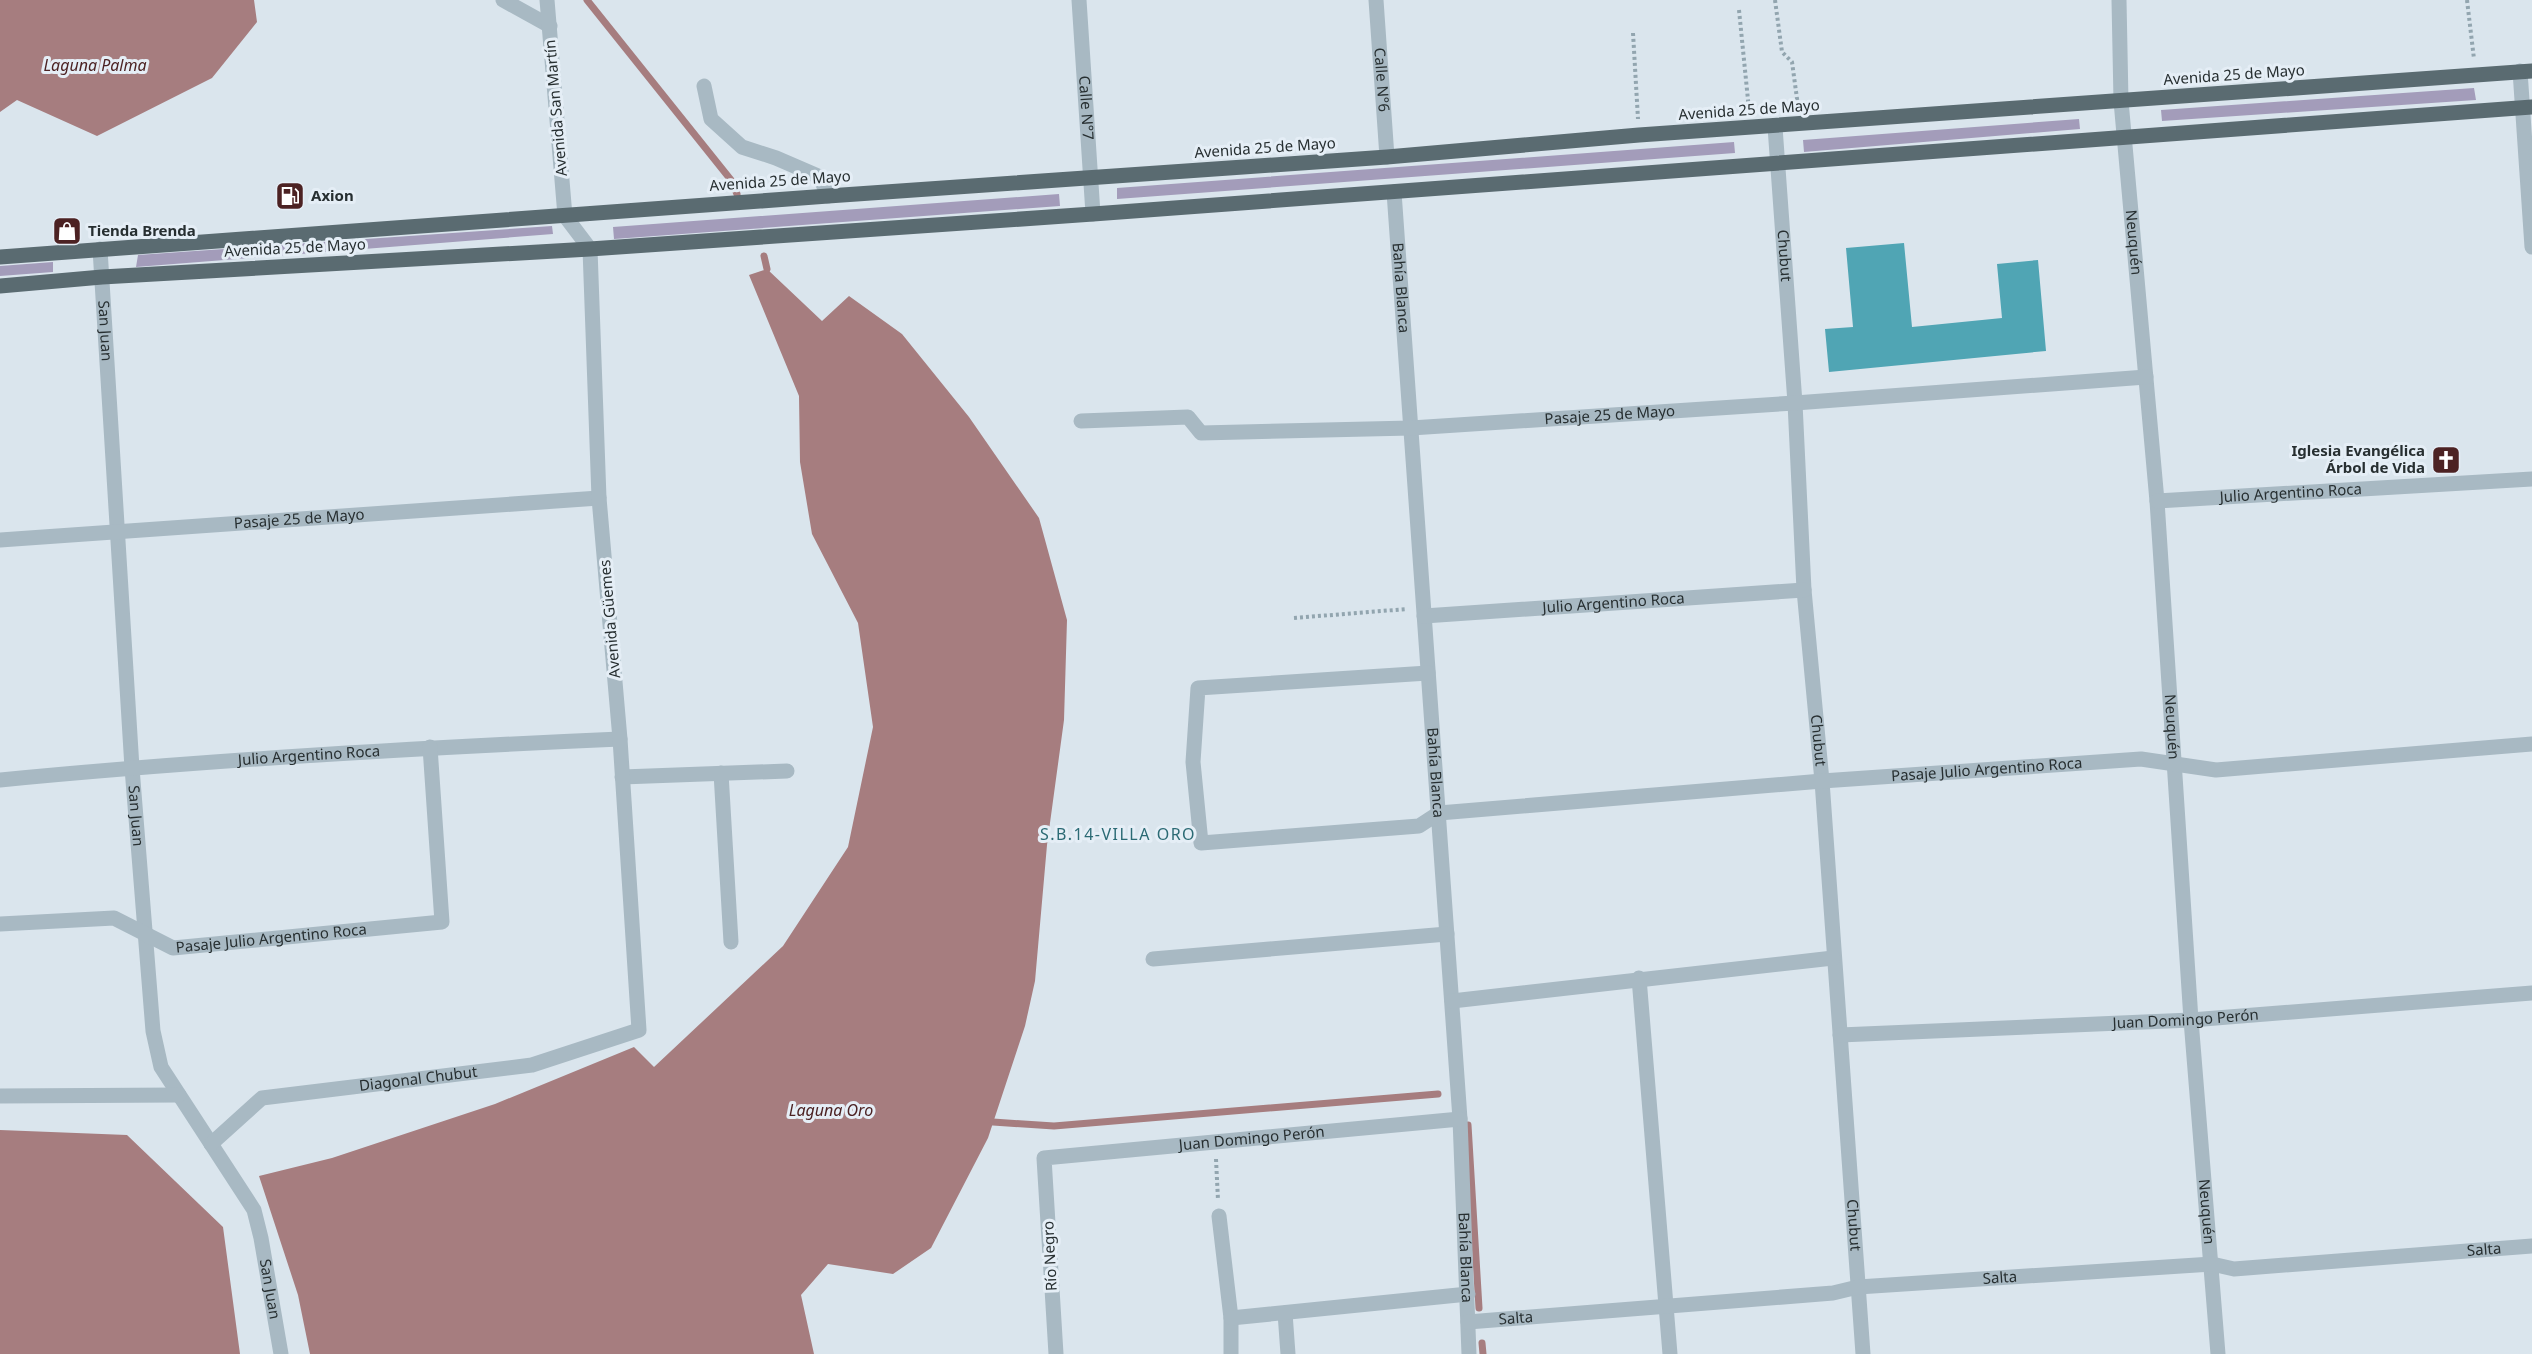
<svg xmlns="http://www.w3.org/2000/svg" width="2532" height="1354" font-family="'Noto Sans',sans-serif">
	<rect width="100%" height="100%" fill="#dae5ed"/>
	<path fill="#a39cba" d="M 2474,88 L 2476,100 L 2162,121 L 2161,110 Z
		M 2079,119 L 2080,129 L 1804,152 L 1803,140 Z
		M 1734,142 L 1735,153 L 1117,199 L 1117,188 Z
		M 1059,194 L 1060,206 L 614,239 L 613,227 Z
		M 552,226 L 553,234 L 136,267 L 138,255 Z
		M 53,262 L 53,272 L 0,276 L 0,266 Z"/>
	<path fill="#a67d7f" d="M 0,0 L 254,0 L 257,22 L 212,78 L 97,136 L 17,100 L 0,112 Z
		M 767,269 L 822,321 L 849,296 L 902,334 L 969,417 L 1039,518 L 1067,620 L 1064,720 L 1047,845 L 1035,981 L 1025,1026 L 988,1138 L 931,1248 L 893,1274 L 828,1264 L 801,1295 L 814,1354 L 310,1354 L 298,1295 L 259,1176 L 332,1158 L 495,1104 L 634,1047 L 654,1067 L 783,946 L 848,847 L 873,727 L 858,623 L 812,534 L 800,462 L 799,396 L 749,275 Z
		M 0,1130 L 127,1135 L 223,1227 L 240,1354 L 0,1354 Z"/>
	<g fill="none" stroke-linecap="round" stroke-linejoin="round">
		<path stroke="#a67d7f" stroke-width="7" d="M 587,0 L 731,180 L 737,194
			M 764,256 L 767,269
			M 993,1122 L 1054,1126 L 1438,1094
			M 1468,1125 L 1479,1308
			M 1482,1343 L 1483,1354"/>
	</g>
	<path fill="#50a5b4" d="M 1904,243 L 1912,327 L 2002,318 L 1997,264 L 2038,260 L 2046,351 L 1829,372 L 1825,329 L 1853,327 L 1846,248 Z"/>
	<g fill="none" stroke-linecap="round" stroke-linejoin="round">
		<path stroke="#92a5af" stroke-width="4" stroke-dasharray="3 3" stroke-linecap="butt" d="M 1775,0 L 1782,52 L 1792,62 L 1798,106
			M 2467,0 L 2474,59
			M 1739,10 L 1749,110
			M 1633,33 L 1638,119
			M 1294,618 L 1407,609
			M 1216,1159 L 1218,1200"/>
		<g stroke="#a8b9c3" stroke-width="15">
			<path d="M 503,0 L 550,26"/>
			<path id="s1" d="M 1079,0 L 1093,214"/>
			<path id="s2" d="M 1376,0 L 1387,157"/>
			<path id="s3" d="M 2119,0 L 2121,101 L 2157,501 L 2191,1020 L 2218,1354"/>
			<path d="M 2520,71 L 2532,247"/>
			<path d="M 704,86 L 711,119 L 742,147 L 776,158 L 820,177 L 828,196"/>
			<path id="s4" d="M 1775,127 L 1795,403 L 1804,590 L 1822,781 L 1863,1354"/>
			<path id="s5" d="M 1394,192 L 1460,1119 L 1469,1354"/>
			<path id="s6" d="M 100,249 L 132,768 L 153,1031 L 161,1067 L 254,1210 L 261,1238 L 281,1354"/>
			<path id="s7" d="M 1081,421 L 1188,417 L 1201,433 L 1411,428 L 1795,403 L 2146,377"/>
			<path id="s8" d="M 2157,501 L 2532,479"/>
			<path id="s9" d="M 0,540 L 599,498"/>
			<path id="s10" d="M 1424,616 L 1804,590"/>
			<path id="s11" d="M 1428,673 L 1198,688 L 1193,762 L 1201,843 L 1419,826 L 1439,813 L 1822,781 L 2141,759 L 2216,770 L 2532,744"/>
			<path d="M 721,773 L 731,942"/>
			<path d="M 622,777 L 787,771"/>
			<path id="s12" d="M 0,780 C 206,760 413,748 620,739"/>
			<path id="s13" d="M 0,924 L 114,918 L 173,948 L 442,922 L 430,747"/>
			<path d="M 1153,959 L 1447,934"/>
			<path d="M 1639,978 L 1670,1354"/>
			<path d="M 1452,1001 L 1833,958"/>
			<path id="s14" d="M 1840,1035 L 2191,1020 L 2532,993"/>
			<path d="M 0,1096 L 179,1095"/>
			<path id="s15" d="M 211,1144 L 262,1098 L 532,1065 L 639,1030 L 620,739 L 599,498 L 590,249 L 565,216 L 547,0"/>
			<path d="M 1219,1216 L 1231,1318 L 1231,1354"/>
			<path d="M 1285,1313 L 1288,1354"/>
			<path d="M 1231,1318 L 1468,1294"/>
			<path id="s16" d="M 1468,1322 L 1833,1293 L 1858,1287 L 2212,1264 L 2234,1269 L 2532,1246"/>
			<path id="s17" d="M 1056,1354 L 1044,1158 L 1460,1119"/>
		</g>
		<path stroke="#5a6b71" stroke-width="15" d="M 0,257 L 828,196 L 1387,157 L 1639,135 L 2532,71
			M 0,286 L 102,277 L 590,249 L 1093,214 L 2532,107"/>
	</g>
	<defs>
		<g id="fuel-square" transform="scale(1.5)"><rect x="-9" y="-9" width="18" height="18" rx="4" fill="#4c2223" stroke="#e5eef6"/><path d="M-5.5-6h7V0h2V4h1.3V-2.5L3-4.5l.8-.8L6-3V5H2.5V1h-1V6h-7ZM-4.2-4.7v3.2H.2V-4.7Z" fill="#fff"/></g>
		<g id="shop-square" transform="scale(1.5)"><rect x="-9" y="-9" width="18" height="18" rx="4" fill="#4c2223" stroke="#e5eef6"/><path d="M-5-2.5h2.3a2.7 3.5 0 0 1 5.4 0H5L5.5 6h-11ZM-1.5-2.5h3a1.5 2.3 0 0 0-3 0Z" fill="#fff"/></g>
		<g id="church-square" transform="scale(1.5)"><rect x="-9" y="-9" width="18" height="18" rx="4" fill="#4c2223" stroke="#e5eef6"/><path d="M-1.2-6h2.4v3.5h3.3v2.4h-3.3V6h-2.4V-.1h-3.3v-2.4h3.3Z" fill="#fff"/></g>
	</defs>
	<g fill-rule="evenodd">
		<use href="#fuel-square" x="290" y="196"/>
		<use href="#shop-square" x="67" y="231"/>
		<use href="#church-square" x="2446" y="460"/>
	</g>
	<g text-anchor="middle" stroke-width="6" stroke-linejoin="round" paint-order="stroke">
		<g font-size="15" fill="#272f31" stroke="#e5eef6">
			<text transform="translate(2234 75) rotate(-4)" y="5">Avenida 25 de Mayo</text>
			<text dy="5" stroke="none"><textPath href="#s2" startOffset="80">Calle N°6</textPath></text>
			<text dy="5" stroke="none"><textPath href="#s1" startOffset="108">Calle N°7</textPath></text>
			<text transform="translate(556 108) rotate(-95)" y="5">Avenida San Martín</text>
			<text transform="translate(1749 110) rotate(-4)" y="5">Avenida 25 de Mayo</text>
			<text transform="translate(1265 148) rotate(-4)" y="5">Avenida 25 de Mayo</text>
			<text transform="translate(780 181) rotate(-4)" y="5">Avenida 25 de Mayo</text>
			<text dy="5" stroke="none"><textPath href="#s3" startOffset="243">Neuquén</textPath></text>
			<text transform="translate(295 248) rotate(-3)" y="5">Avenida 25 de Mayo</text>
			<text dy="5" stroke="none"><textPath href="#s4" startOffset="129">Chubut</textPath></text>
			<text dy="5" stroke="none"><textPath href="#s5" startOffset="96">Bahía Blanca</textPath></text>
			<text dy="5" stroke="none"><textPath href="#s6" startOffset="82">San Juan</textPath></text>
			<text dy="5" stroke="none"><textPath href="#s7" startOffset="537">Pasaje 25 de Mayo</textPath></text>
			<text dy="5" stroke="none"><textPath href="#s8" startOffset="134">Julio Argentino Roca</textPath></text>
			<text dy="5" stroke="none"><textPath href="#s9" startOffset="300">Pasaje 25 de Mayo</textPath></text>
			<text dy="5" stroke="none"><textPath href="#s10" startOffset="190">Julio Argentino Roca</textPath></text>
			<text transform="translate(610 619) rotate(-95)" y="5">Avenida Güemes</text>
			<text dy="5" stroke="none"><textPath href="#s3" startOffset="729">Neuquén</textPath></text>
			<text dy="5" stroke="none"><textPath href="#s4" startOffset="615">Chubut</textPath></text>
			<text dy="5" stroke="none"><textPath href="#s12" startOffset="310">Julio Argentino Roca</textPath></text>
			<text dy="5" stroke="none"><textPath href="#s11" startOffset="1178">Pasaje Julio Argentino Roca</textPath></text>
			<text dy="5" stroke="none"><textPath href="#s5" startOffset="582">Bahía Blanca</textPath></text>
			<text dy="5" stroke="none"><textPath href="#s6" startOffset="568">San Juan</textPath></text>
			<text dy="5" stroke="none"><textPath href="#s13" startOffset="279">Pasaje Julio Argentino Roca</textPath></text>
			<text dy="5" stroke="none"><textPath href="#s14" startOffset="346">Juan Domingo Perón</textPath></text>
			<text dy="5" stroke="none"><textPath href="#s15" startOffset="226">Diagonal Chubut</textPath></text>
			<text dy="5" stroke="none"><textPath href="#s17" startOffset="405">Juan Domingo Perón</textPath></text>
			<text dy="5" stroke="none"><textPath href="#s3" startOffset="1215">Neuquén</textPath></text>
			<text dy="5" stroke="none"><textPath href="#s4" startOffset="1101">Chubut</textPath></text>
			<text dy="5" stroke="none"><textPath href="#s16" startOffset="1020">Salta</textPath></text>
			<text transform="translate(1050 1256) rotate(-93)" y="5">Río Negro</text>
			<text dy="5" stroke="none"><textPath href="#s5" startOffset="1068">Bahía Blanca</textPath></text>
			<text dy="5" stroke="none"><textPath href="#s16" startOffset="534">Salta</textPath></text>
			<text dy="5" stroke="none"><textPath href="#s6" startOffset="1072">San Juan</textPath></text>
			<text dy="5" stroke="none"><textPath href="#s16" startOffset="48">Salta</textPath></text>
		</g>
		<g font-size="15" font-weight="bold" fill="#272f31" stroke="#e5eef6" text-anchor="start">
			<text x="311" y="201">Axion</text>
			<text x="88" y="236">Tienda Brenda</text>
			<text x="2425" y="456" text-anchor="end">Iglesia Evangélica<tspan x="2425" dy="17">Árbol de Vida</tspan></text>
		</g>
		<g font-size="16" font-style="italic" fill="#4c2223" stroke="#e5eef6">
			<text x="95" y="71">Laguna Palma</text>
			<text x="831" y="1116">Laguna Oro</text>
		</g>
		<g font-size="16" letter-spacing="1.5" fill="#2b6a74" stroke="#e5eef6">
			<text x="1118" y="840">S.B.14-VILLA ORO</text>
		</g>
	</g>
</svg>
